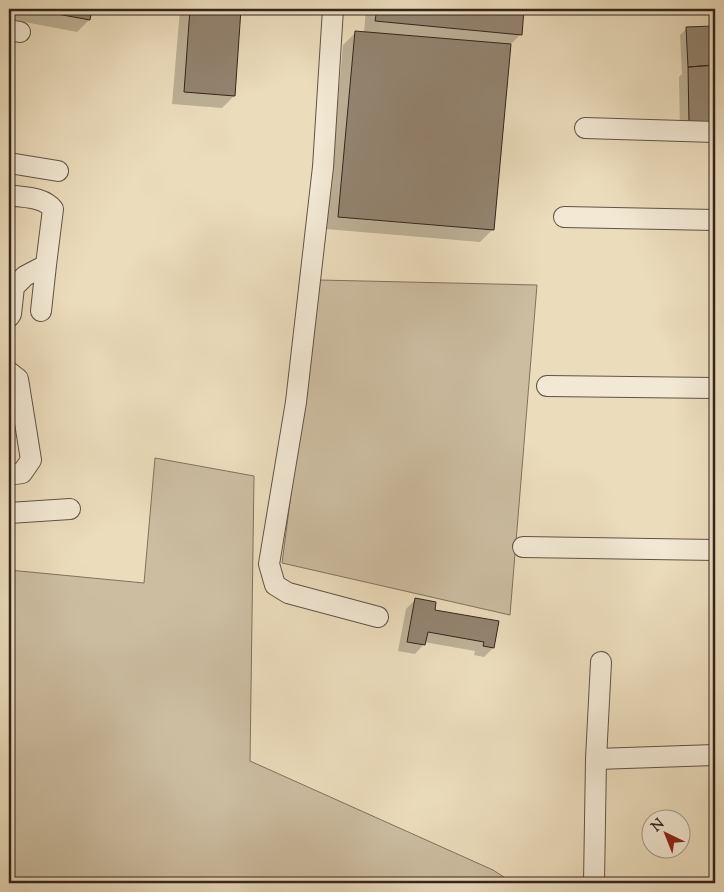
<svg xmlns="http://www.w3.org/2000/svg" width="724" height="892" font-family="'Sorts Mill Goudy',serif">
	<rect width="100%" height="100%" fill="#ebdcbc"/>
	<filter id="stains"><feTurbulence type="fractalNoise" baseFrequency=".004" numOctaves="4"/><feColorMatrix values="0 0 0 0 .2 0 0 0 0 .09 0 0 0 0 .02 0 0 0 .5 -.17"/></filter>
	<radialGradient id="worn" r=".72"><stop offset=".6" stop-color="#630" stop-opacity="0"/><stop offset="1" stop-color="#630" stop-opacity=".3"/></radialGradient>
	<path fill="#ccbda1" stroke="#80715f" d="M 319,280 L 537,285 L 510,615 L 282,563 Z
		M 155,458 L 254,476 L 250,761 L 493,870 L 513,883 L 9,883 L 9,570 L 144,583 Z"/>
	<path fill="#0003" d="M 9,9 L 91,9 L 89,20 L 77,32 L 9,19 Z
		M 180,9 L 240,9 L 234,96 L 222,108 L 172,104 Z
		M 366,9 L 523,9 L 521,34 L 510,45 L 493,229 L 480,242 L 326,229 L 343,45 L 356,32 L 364,33 Z
		M 712,27 L 715,65 L 711,122 L 680,132 L 679,77 L 682,74 L 680,35 L 687,28 Z
		M 415,600 L 434,611 L 498,622 L 493,648 L 484,657 L 474,655 L 475,651 L 424,642 L 424,644 L 415,654 L 398,651 L 406,609 Z"/>
	<path fill="#938470" stroke="#33251d" d="M 30,9 L 92,9 L 90,20 Z
		M 190,9 L 241,9 L 235,96 L 184,92 Z
		M 377,9 L 524,9 L 522,35 L 375,21 Z
		M 713,26 L 715,65 L 688,67 L 686,27 Z
		M 355,31 L 511,44 L 494,230 L 338,217 Z
		M 715,65 L 712,123 L 689,123 L 688,67 Z
		M 415,598 L 436,602 L 435,610 L 499,621 L 494,648 L 483,646 L 484,642 L 428,632 L 425,645 L 407,642 Z"/>
	<g fill="none" stroke-linecap="round" stroke-linejoin="round">
		<g stroke="#615345" stroke-width="22">
			<path id="minor" d="M 333,9 L 323,167 L 296,402 L 269,564 L 275,585 L 288,593 L 378,617
				M 9,30 L 20,32
				M 585,128 L 715,132
				M 9,163 L 58,171
				M 9,195 C 23,198 43,196 53,209 L 46,265 L 25,276 L 14,287 L 9,287
				M 564,217 L 715,220
				M 41,311 L 46,265
				M 9,317 L 11,314 L 14,287
				M 9,372 L 18,379 L 31,460 L 22,473 L 9,475
				M 547,386 L 715,388
				M 9,513 L 70,509
				M 523,547 L 715,550
				M 596,759 L 715,755
				M 594,883 L 596,759 L 601,662"/>
		</g>
		<use href="#minor" stroke="#f2e8d3" stroke-width="20"/>
	</g>
	<rect width="724" height="892" fill="none" stroke="#ebdcbc" stroke-width="30"/>
	<rect x="10" y="10" width="704" height="872" fill="none" stroke="#33251d" stroke-width="2.5"/>
	<rect x="15" y="15" width="694" height="862" fill="none" stroke="#33251d"/>
	<g transform="translate(666 834) rotate(317)"><circle r="24" fill="#f2e8d3" stroke="#a69a8a"/>
	<path d="M0-4L9 19L0 12L-9 19Z" fill="#8f2418"/>
	<text y="-8" font-size="14" font-weight="bold" text-anchor="middle" fill="#33251d">N</text>
	</g>
	<rect width="100%" height="100%" filter="url(#stains)"/>
	<rect width="100%" height="100%" fill="url(#worn)"/>
</svg>
